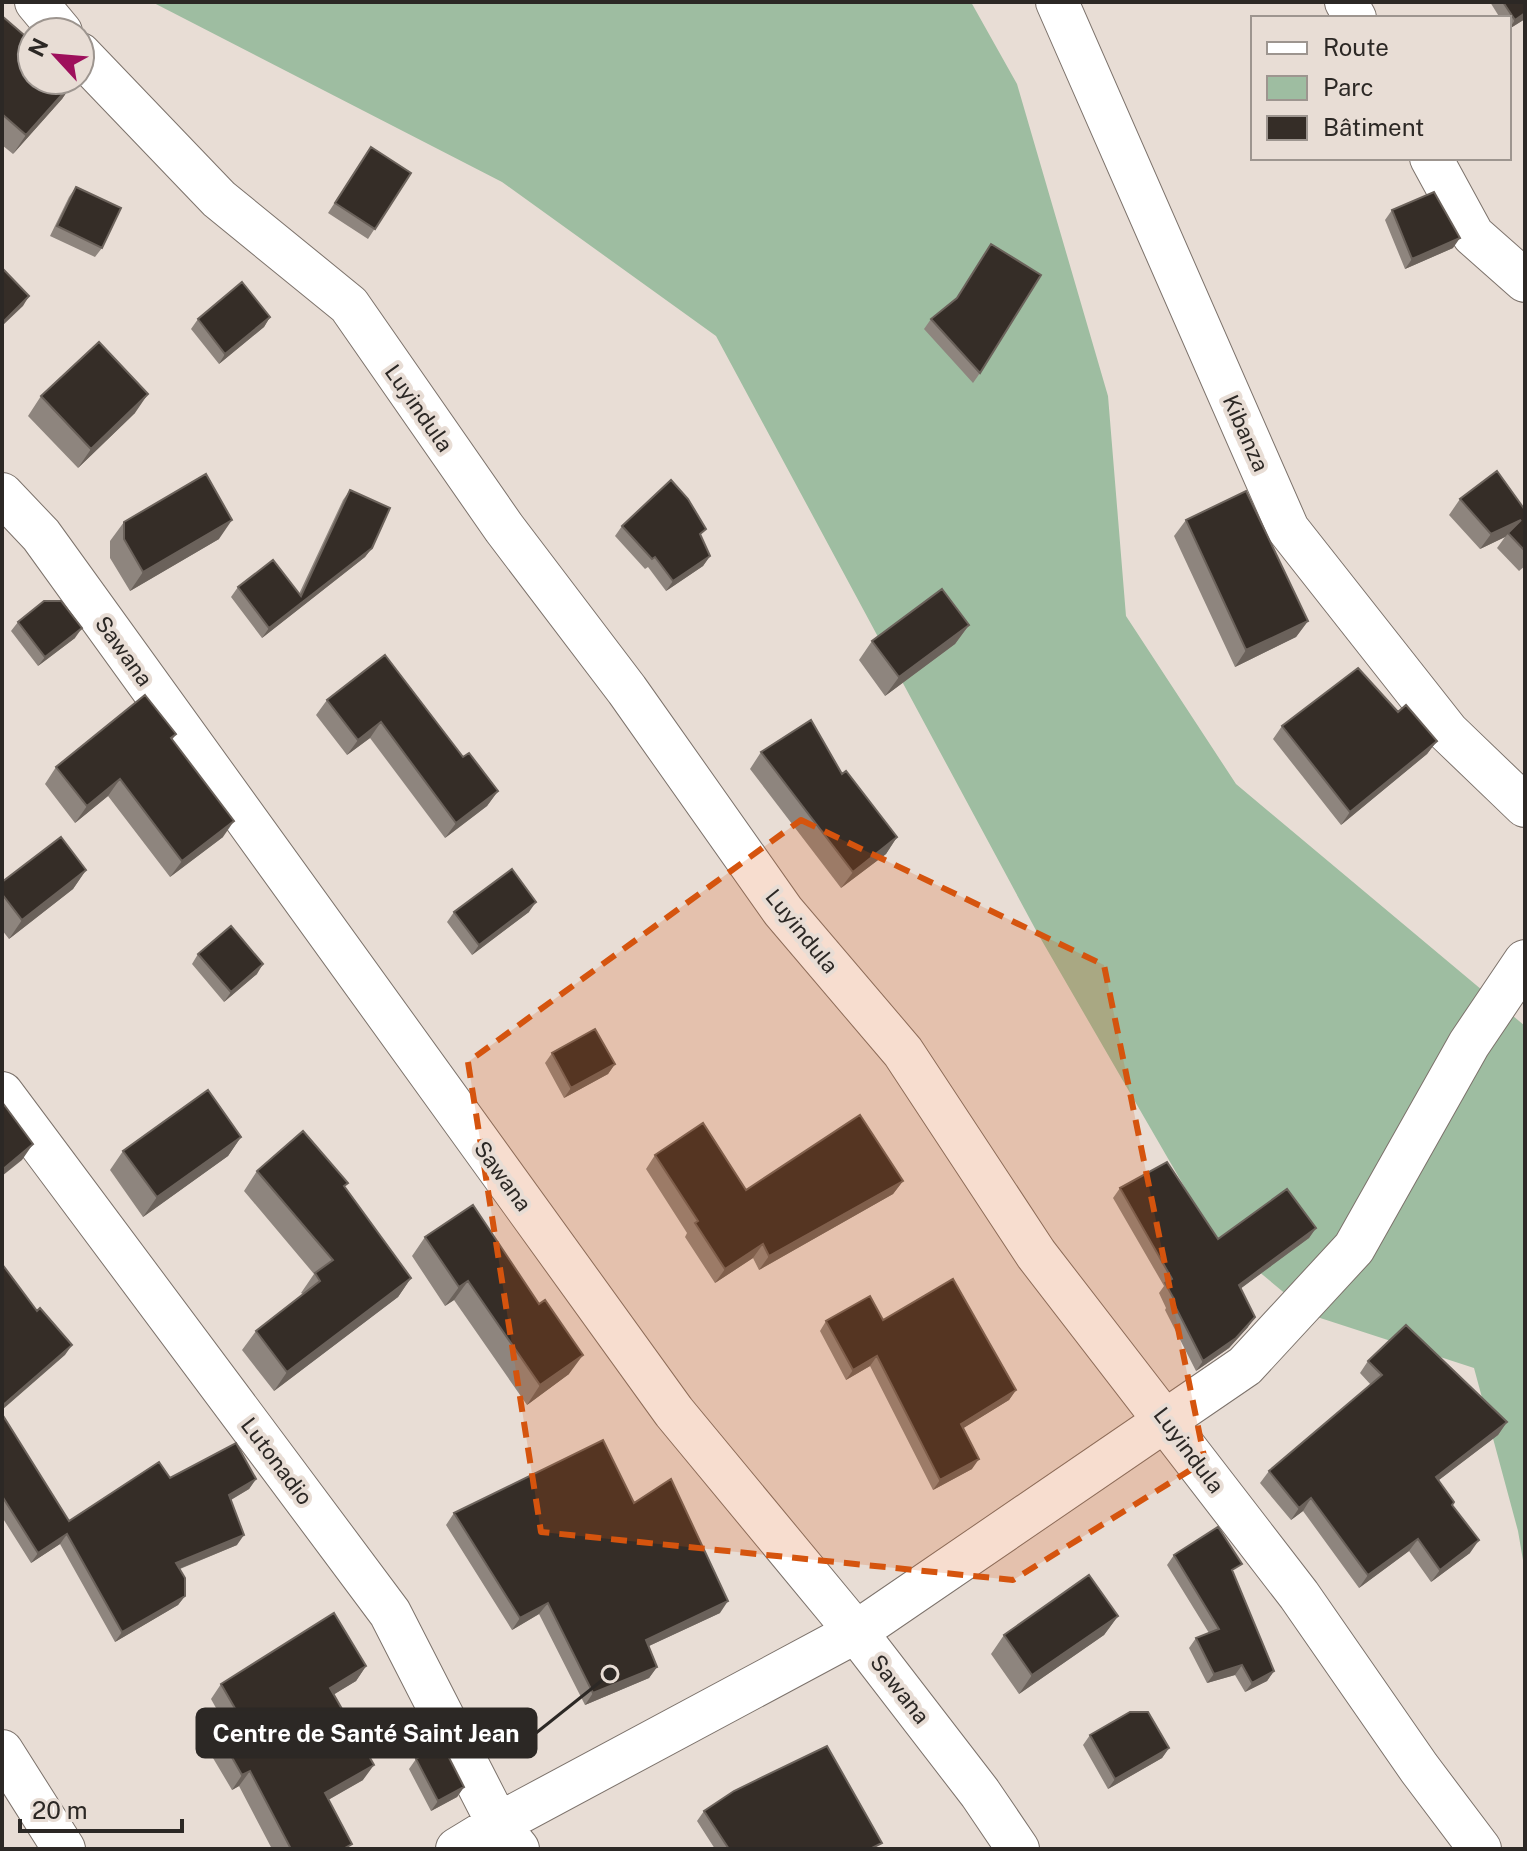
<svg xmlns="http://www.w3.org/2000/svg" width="1527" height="1851" font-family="'Public Sans',sans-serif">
	<rect width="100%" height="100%" fill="#e8ddd5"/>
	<path fill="#9ebda1" d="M 152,2 L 971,2 L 1017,84 L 1108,396 L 1126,616 L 1236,784 L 1525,1026 L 1525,1572 L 1518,1531 L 1474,1368 L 1311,1315 L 1210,1231 L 1038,934 L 716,336 L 502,182 Z"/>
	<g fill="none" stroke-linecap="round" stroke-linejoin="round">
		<g stroke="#7c726b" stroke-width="44">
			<path id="street" d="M 36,2 L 61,32
				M 1057,2 L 1288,529 L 1448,732 L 1525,806
				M 1346,2 L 1355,18
				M 80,54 L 219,199 L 349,305 L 504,528 L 627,690 L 783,911 L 903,1052 L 1036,1254 L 1299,1595 L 1419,1768 L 1480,1849
				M 1431,158 L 1473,235 L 1525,281
				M 2,494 L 41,535 L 674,1412 L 856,1632 L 980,1793 L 1018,1849
				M 2,1093 L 390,1613 L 498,1824 L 518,1849
				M 2,1751 L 64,1849
				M 457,1849 L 498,1824 L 856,1632 L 1245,1366 L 1354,1248 L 1469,1044 L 1525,961"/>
		</g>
		<use href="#street" stroke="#fff" stroke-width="42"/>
	</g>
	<path fill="#8e857e" d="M 1490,2 L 1525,2 L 1525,19 L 1509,29 L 1509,18 L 1500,18 Z
		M 2,16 L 75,80 L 62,99 L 13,154 L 2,145 Z
		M 371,147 L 411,173 L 368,239 L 328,213 Z
		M 76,187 L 102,248 L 95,257 L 50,236 L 69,197 Z
		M 1392,210 L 1453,248 L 1405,269 L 1385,220 Z
		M 991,244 L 980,373 L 973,383 L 924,329 L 931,319 L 956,300 Z
		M 270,317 L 264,327 L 219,364 L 191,329 L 198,319 Z
		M 41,396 L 135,413 L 78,468 L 28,416 Z
		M 350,490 L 372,548 L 365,557 L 262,638 L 231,597 L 238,587 L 299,594 L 343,500 Z
		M 1460,499 L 1525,510 L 1525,566 L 1519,571 L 1497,548 L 1505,537 L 1480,549 L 1449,515 Z
		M 1186,520 L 1308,621 L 1296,637 L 1235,667 L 1174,536 Z
		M 124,522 L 219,539 L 130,591 L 110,558 L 110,541 Z
		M 622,526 L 701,537 L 710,556 L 703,566 L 666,591 L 648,567 L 645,569 L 615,536 Z
		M 18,622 L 75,638 L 38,666 L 11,631 Z
		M 969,625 L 955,644 L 885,696 L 859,660 L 872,641 Z
		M 327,700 L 463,757 L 498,791 L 487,806 L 445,838 L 370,738 L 347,755 L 316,715 Z
		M 1398,712 L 1437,741 L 1427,754 L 1341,825 L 1273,739 L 1282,726 Z
		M 176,734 L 172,740 L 223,837 L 170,877 L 108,796 L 75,823 L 45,784 L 56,767 Z
		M 761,752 L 842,774 L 897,837 L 886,854 L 841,888 L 750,769 Z
		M 86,870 L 73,889 L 9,939 L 2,930 L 2,882 Z
		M 454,912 L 529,912 L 472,955 L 447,922 Z
		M 198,954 L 257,974 L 224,1002 L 192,964 Z
		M 552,1053 L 615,1064 L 608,1074 L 564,1098 L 545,1063 Z
		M 241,1137 L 228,1156 L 143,1217 L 110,1170 L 123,1151 Z
		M 655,1155 L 746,1190 L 903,1181 L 893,1194 L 759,1270 L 753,1258 L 715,1283 L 685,1237 L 687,1233 L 646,1169 Z
		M 257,1171 L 345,1188 L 411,1278 L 398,1297 L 274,1391 L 242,1350 L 256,1331 L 303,1294 L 301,1293 L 314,1274 L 244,1191 Z
		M 1120,1188 L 1218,1239 L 1316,1228 L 1309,1238 L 1241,1288 L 1248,1327 L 1229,1348 L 1196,1371 L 1165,1310 L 1166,1308 L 1159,1293 L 1164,1286 L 1113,1198 Z
		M 425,1237 L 569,1374 L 527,1405 L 454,1300 L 445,1306 L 412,1256 Z
		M 883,1320 L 1016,1390 L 1009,1400 L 963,1428 L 972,1469 L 933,1490 L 870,1366 L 846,1380 L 820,1331 L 826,1321 Z
		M 1368,1361 L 1507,1422 L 1498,1435 L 1439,1480 L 1452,1506 L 1470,1553 L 1431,1582 L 1409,1551 L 1359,1588 L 1303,1511 L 1291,1520 L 1260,1483 L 1269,1471 L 1371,1385 L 1360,1373 Z
		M 2,1414 L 69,1521 L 170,1478 L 256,1479 L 249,1489 L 231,1500 L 237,1545 L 180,1569 L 185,1596 L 178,1605 L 115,1642 L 60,1544 L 31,1563 L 2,1517 Z
		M 634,1503 L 720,1613 L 649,1646 L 657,1667 L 649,1678 L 585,1705 L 539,1614 L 512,1630 L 446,1525 L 454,1513 Z
		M 1174,1555 L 1234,1574 L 1274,1671 L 1267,1681 L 1245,1692 L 1235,1675 L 1207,1683 L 1189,1648 L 1196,1638 L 1209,1633 L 1167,1565 Z
		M 1118,1616 L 1104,1635 L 1019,1694 L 991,1654 L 1004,1635 Z
		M 366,1666 L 356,1681 L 334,1694 L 363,1780 L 328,1800 L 349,1849 L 272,1849 L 239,1786 L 232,1790 L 210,1753 L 221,1738 L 230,1733 L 211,1699 L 221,1684 Z
		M 1090,1735 L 1169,1748 L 1162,1758 L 1108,1789 L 1083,1745 Z
		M 416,1759 L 464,1787 L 457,1797 L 431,1811 L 409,1769 Z
		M 704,1811 L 878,1849 L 715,1849 L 697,1821 Z"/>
	<path fill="#6b625b" d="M 1525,13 L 1525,19 L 1509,29 L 1515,20 Z
		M 75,80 L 62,99 L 13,154 L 26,135 Z
		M 1460,238 L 1453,248 L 1405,269 L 1412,259 Z
		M 29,296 L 23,306 L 2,326 L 2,323 Z
		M 270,317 L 264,327 L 219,364 L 225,354 Z
		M 148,394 L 135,413 L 78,468 L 91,449 Z
		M 232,520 L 219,539 L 130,591 L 143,572 Z
		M 1521,520 L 1505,537 L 1480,549 L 1491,534 Z
		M 372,548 L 365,557 L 262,638 L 269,628 Z
		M 710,556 L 703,566 L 666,591 L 673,581 Z
		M 1308,621 L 1296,637 L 1235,667 L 1246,650 Z
		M 969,625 L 955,644 L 885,696 L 899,677 Z
		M 82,628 L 75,638 L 38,666 L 45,657 Z
		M 381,722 L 370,738 L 347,755 L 358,740 Z
		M 1437,741 L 1427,754 L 1341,825 L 1350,812 Z
		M 120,779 L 108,796 L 75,823 L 87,806 Z
		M 498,791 L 487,806 L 445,838 L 456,823 Z
		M 234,821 L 223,837 L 170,877 L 182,861 Z
		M 897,837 L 886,854 L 841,888 L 853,872 Z
		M 86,870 L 73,889 L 9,939 L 22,920 Z
		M 536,902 L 529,912 L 472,955 L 479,945 Z
		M 263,964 L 257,974 L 224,1002 L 231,992 Z
		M 615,1064 L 608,1074 L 564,1098 L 571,1088 Z
		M 241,1137 L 228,1156 L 143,1217 L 157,1197 Z
		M 33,1144 L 22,1160 L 2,1176 L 2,1170 Z
		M 903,1181 L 893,1194 L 759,1270 L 769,1256 Z
		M 1316,1228 L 1309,1238 L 1232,1295 L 1239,1285 Z
		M 763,1244 L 753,1258 L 715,1283 L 725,1269 Z
		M 411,1278 L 398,1297 L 274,1391 L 287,1372 Z
		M 468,1281 L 454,1300 L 445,1306 L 459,1287 Z
		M 1255,1317 L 1248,1327 L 1229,1348 L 1196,1371 L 1203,1361 Z
		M 72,1345 L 65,1355 L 2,1410 L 2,1406 Z
		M 583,1355 L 569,1374 L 527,1405 L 540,1385 Z
		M 877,1356 L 870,1366 L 846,1380 L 853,1370 Z
		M 1016,1390 L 1009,1400 L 954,1434 L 961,1424 Z
		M 1507,1422 L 1498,1435 L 1427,1489 L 1436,1477 Z
		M 979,1459 L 972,1469 L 933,1490 L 940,1480 Z
		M 256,1479 L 249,1489 L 222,1505 L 229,1495 Z
		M 1311,1498 L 1303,1511 L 1291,1520 L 1299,1508 Z
		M 67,1534 L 60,1544 L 31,1563 L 38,1553 Z
		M 244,1535 L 237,1545 L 169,1573 L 176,1563 Z
		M 1418,1539 L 1409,1551 L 1359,1588 L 1368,1575 Z
		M 1479,1540 L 1470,1553 L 1431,1582 L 1440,1570 Z
		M 185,1596 L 178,1605 L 115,1642 L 122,1632 Z
		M 728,1601 L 720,1613 L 638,1651 L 646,1640 Z
		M 548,1603 L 539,1614 L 512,1630 L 520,1618 Z
		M 1118,1616 L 1104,1635 L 1019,1694 L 1032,1675 Z
		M 1242,1665 L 1235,1675 L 1207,1683 L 1214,1674 Z
		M 366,1666 L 356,1681 L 320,1703 L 330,1688 Z
		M 657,1667 L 649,1678 L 585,1705 L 593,1693 Z
		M 1274,1671 L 1267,1681 L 1245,1692 L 1252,1683 Z
		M 1169,1748 L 1162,1758 L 1108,1789 L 1115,1779 Z
		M 374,1765 L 363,1780 L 314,1808 L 325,1793 Z
		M 250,1771 L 239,1786 L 232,1790 L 242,1775 Z
		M 464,1787 L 457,1797 L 431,1811 L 438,1801 Z"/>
	<path fill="#352d27" stroke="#6b625b" stroke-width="2" d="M 1503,2 L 1525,2 L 1525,13 L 1515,20 Z
		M 2,16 L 32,42 L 32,80 L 75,80 L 26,135 L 2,114 Z
		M 371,147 L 411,173 L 375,229 L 335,203 Z
		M 76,187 L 121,208 L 102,248 L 57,226 Z
		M 1434,192 L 1460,238 L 1412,259 L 1392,210 Z
		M 991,244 L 1041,275 L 980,373 L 931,319 L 957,298 Z
		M 2,268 L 29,296 L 2,323 Z
		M 242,282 L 270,317 L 225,354 L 198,319 Z
		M 99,342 L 148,394 L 91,449 L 41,396 Z
		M 1497,471 L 1525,510 L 1525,551 L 1508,533 L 1521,520 L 1491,534 L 1460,499 Z
		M 206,474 L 232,520 L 143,572 L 124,539 L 124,522 Z
		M 671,480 L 688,499 L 706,529 L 700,534 L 710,556 L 673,581 L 655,557 L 652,559 L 622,526 Z
		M 350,490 L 390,508 L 372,548 L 269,628 L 238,587 L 273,560 L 301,596 Z
		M 1246,491 L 1308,621 L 1246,650 L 1186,520 Z
		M 942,589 L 969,625 L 899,677 L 872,641 Z
		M 44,601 L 61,601 L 82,628 L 45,657 L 18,622 Z
		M 385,655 L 463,757 L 469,753 L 498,791 L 456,823 L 381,722 L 358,740 L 327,700 Z
		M 1358,668 L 1398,712 L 1406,705 L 1437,741 L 1350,812 L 1282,726 Z
		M 145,695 L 176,734 L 171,738 L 234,821 L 182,861 L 120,779 L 87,806 L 56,767 Z
		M 811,720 L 842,774 L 846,771 L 897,837 L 853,872 L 761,752 Z
		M 61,837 L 86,870 L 22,920 L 2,894 L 2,882 Z
		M 512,869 L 536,902 L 479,945 L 454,912 Z
		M 231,926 L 263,964 L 231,992 L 198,954 Z
		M 595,1029 L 615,1064 L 571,1088 L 552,1053 Z
		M 208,1090 L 241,1137 L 157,1197 L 123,1151 Z
		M 2,1102 L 33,1144 L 2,1170 Z
		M 860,1115 L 903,1181 L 769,1256 L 763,1244 L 725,1269 L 695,1223 L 698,1221 L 655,1155 L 703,1123 L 746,1190 Z
		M 303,1131 L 348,1183 L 344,1186 L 411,1278 L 287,1372 L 256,1331 L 320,1281 L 315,1273 L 333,1260 L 257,1171 Z
		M 1167,1162 L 1218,1239 L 1287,1189 L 1316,1228 L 1239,1285 L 1255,1317 L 1236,1338 L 1203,1361 L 1172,1300 L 1174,1299 L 1165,1283 L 1172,1279 L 1120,1188 Z
		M 473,1205 L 539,1304 L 545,1300 L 583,1355 L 540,1385 L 468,1281 L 459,1287 L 425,1237 Z
		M 2,1264 L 37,1311 L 40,1308 L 72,1345 L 2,1406 Z
		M 953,1279 L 1016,1390 L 961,1424 L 979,1459 L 940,1480 L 877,1356 L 853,1370 L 826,1321 L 870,1296 L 883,1320 Z
		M 1406,1325 L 1507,1422 L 1436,1477 L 1454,1502 L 1452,1505 L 1479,1540 L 1440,1570 L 1418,1539 L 1368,1575 L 1311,1498 L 1299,1508 L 1269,1471 L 1382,1375 L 1368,1361 Z
		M 2,1414 L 69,1521 L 159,1462 L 170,1478 L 236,1443 L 256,1479 L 229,1495 L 244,1535 L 176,1563 L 185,1578 L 185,1596 L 122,1632 L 67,1534 L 38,1553 L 2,1496 Z
		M 603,1440 L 634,1503 L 671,1479 L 728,1601 L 646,1640 L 657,1667 L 593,1693 L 548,1603 L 520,1618 L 454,1513 Z
		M 1218,1527 L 1242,1564 L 1232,1570 L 1274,1671 L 1252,1683 L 1242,1665 L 1214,1674 L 1196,1638 L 1219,1629 L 1174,1555 Z
		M 1089,1575 L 1118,1616 L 1032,1675 L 1004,1635 Z
		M 334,1613 L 366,1666 L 330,1688 L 374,1765 L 325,1793 L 352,1844 L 343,1849 L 291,1849 L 250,1771 L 242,1775 L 221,1738 L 244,1724 L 221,1684 Z
		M 1130,1712 L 1148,1712 L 1169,1748 L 1115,1779 L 1090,1735 Z
		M 442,1744 L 464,1787 L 438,1801 L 416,1759 Z
		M 827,1746 L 882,1843 L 870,1849 L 729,1849 L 704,1811 L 734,1791 Z"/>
	<path fill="#d5540e" fill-opacity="0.2" stroke="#d5540e" stroke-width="6" stroke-dasharray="16 10" stroke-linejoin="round" d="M 801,820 L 1104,965 L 1205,1461 L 1013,1580 L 541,1532 L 468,1062 Z"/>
	<g text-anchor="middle" stroke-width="8" stroke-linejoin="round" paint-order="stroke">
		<g font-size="22" fill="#2c2825" stroke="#e8ddd5">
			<text transform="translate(419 408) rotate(55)" y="8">Luyindula</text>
			<text transform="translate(1246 433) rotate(66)" y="8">Kibanza</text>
			<text transform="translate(124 651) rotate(54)" y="8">Sawana</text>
			<text transform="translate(802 931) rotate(51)" y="8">Luyindula</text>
			<text transform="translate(503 1176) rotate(54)" y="8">Sawana</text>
			<text transform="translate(1189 1450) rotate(53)" y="8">Luyindula</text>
			<text transform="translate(277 1461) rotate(53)" y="8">Lutonadio</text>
			<text transform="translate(900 1689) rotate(52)" y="8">Sawana</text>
		</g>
	</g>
	<path fill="none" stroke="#2c2825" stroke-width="3" d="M610 1674L536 1733"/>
	<circle fill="#2c2825" stroke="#e8ddd5" stroke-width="3" cx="610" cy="1674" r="8"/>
	<rect fill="#2c2825" stroke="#2c2825" stroke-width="3" x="197" y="1709" width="339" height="48" rx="8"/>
	<g font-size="24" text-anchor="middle" font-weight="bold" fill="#fff">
		<text x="366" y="1742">Centre de Santé Saint Jean</text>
	</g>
	<rect width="1527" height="1851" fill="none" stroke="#2c2825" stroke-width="8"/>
	<rect x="1251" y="16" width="260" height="144" fill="#e8ddd5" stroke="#9d958f" stroke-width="2"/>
	<rect x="1267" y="42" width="40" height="12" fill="#ffffff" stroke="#9d958f" stroke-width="2"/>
	<text x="1323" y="56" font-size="24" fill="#2c2825">Route</text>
	<rect x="1267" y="76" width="40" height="24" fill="#9ebda1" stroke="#9d958f" stroke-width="2"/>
	<text x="1323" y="96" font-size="24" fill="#2c2825">Parc</text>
	<rect x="1267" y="116" width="40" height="24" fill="#352d27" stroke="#9d958f" stroke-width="2"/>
	<text x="1323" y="136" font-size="24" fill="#2c2825">Bâtiment</text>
	<g transform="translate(56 56) rotate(296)"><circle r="38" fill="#e8ddd5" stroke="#9d958f" stroke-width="2"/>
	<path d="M0-6L14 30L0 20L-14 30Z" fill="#9e105c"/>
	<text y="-12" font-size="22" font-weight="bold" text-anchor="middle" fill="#2c2825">N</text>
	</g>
	<path d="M20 1819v12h162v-12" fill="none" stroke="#2c2825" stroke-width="4"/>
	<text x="32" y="1819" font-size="24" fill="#2c2825" stroke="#e8ddd5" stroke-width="6" paint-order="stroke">20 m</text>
</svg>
